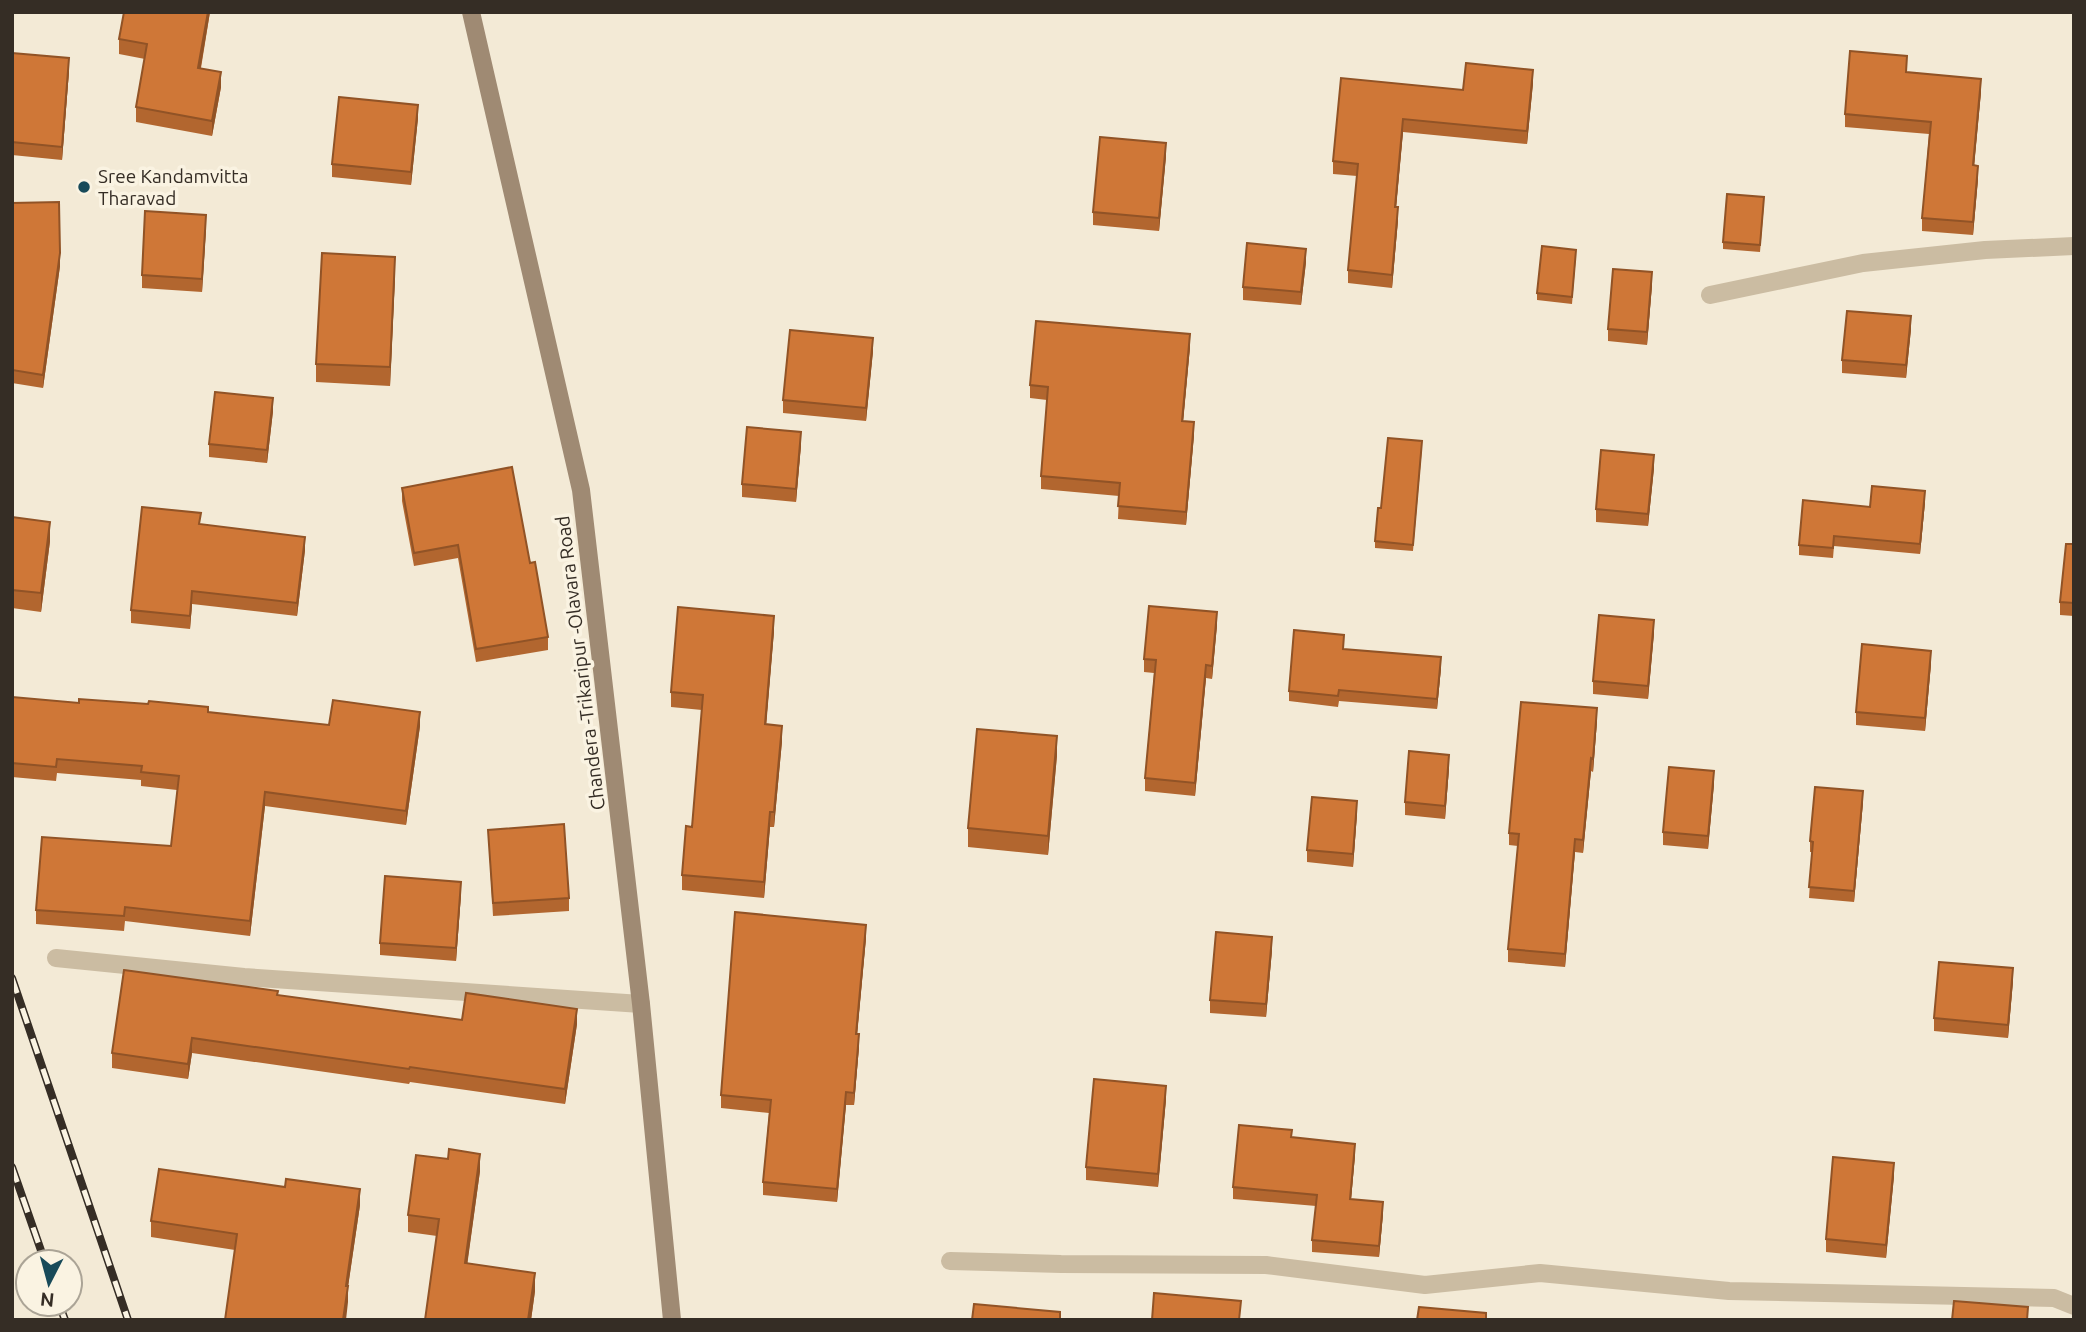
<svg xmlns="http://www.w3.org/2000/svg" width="2086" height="1332" font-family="Ubuntu,sans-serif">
	<rect width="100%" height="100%" fill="#f3ead6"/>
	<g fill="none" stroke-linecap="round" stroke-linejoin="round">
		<path stroke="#cbbca2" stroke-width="18" d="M 1710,295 L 1863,263 L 1985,250 L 2074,246
			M 56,958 L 244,977 L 641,1004
			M 950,1261 L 1061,1264 L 1266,1265 L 1425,1285 L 1540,1273 L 1729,1291 L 2054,1298 L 2074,1306"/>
		<path stroke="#9f8a73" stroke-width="18" d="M 471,12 L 581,490 L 641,1004 L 672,1320"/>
		<g stroke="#352d25" stroke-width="8">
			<path id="rail" d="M 12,978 L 128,1320
				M 12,1167 L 45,1262
				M 59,1304 L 65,1320"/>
		</g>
		<use href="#rail" stroke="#faf3e2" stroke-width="5" stroke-dasharray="16" stroke-linecap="butt"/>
	</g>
	<path fill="#b2662f" d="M 124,12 L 210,12 L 201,68 L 221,87 L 212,136 L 136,122 L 136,107 L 145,59 L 119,54 L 119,39 Z
		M 12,53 L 69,71 L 62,160 L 12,155 Z
		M 1907,72 L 1981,92 L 1974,166 L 1978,179 L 1973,235 L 1922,231 L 1922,218 L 1929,134 L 1845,127 L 1845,114 Z
		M 1341,78 L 1463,90 L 1533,83 L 1527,144 L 1403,132 L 1396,207 L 1398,220 L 1392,288 L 1348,283 L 1348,270 L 1357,176 L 1333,174 L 1333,161 Z
		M 418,118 L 411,185 L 332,177 L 332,164 Z
		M 1166,156 L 1159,231 L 1093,225 L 1093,212 Z
		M 12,203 L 60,266 L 43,388 L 12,383 Z
		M 1764,204 L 1760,252 L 1723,249 L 1723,242 Z
		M 206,228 L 202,292 L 142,288 L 142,275 Z
		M 1576,256 L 1572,304 L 1537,300 L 1537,293 Z
		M 1306,262 L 1301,305 L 1243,300 L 1243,287 Z
		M 395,276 L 390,386 L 316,382 L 316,364 Z
		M 1652,285 L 1647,345 L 1608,341 L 1608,329 Z
		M 1911,329 L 1906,378 L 1842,373 L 1842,360 Z
		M 1190,347 L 1183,421 L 1194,435 L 1186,525 L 1118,519 L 1119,496 L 1041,489 L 1041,476 L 1047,400 L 1030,398 L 1030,385 Z
		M 873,351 L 866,421 L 783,413 L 783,400 Z
		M 273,411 L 267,463 L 209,457 L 209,444 Z
		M 801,445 L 796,502 L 742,497 L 742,484 Z
		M 1422,448 L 1413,551 L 1375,548 L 1375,541 Z
		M 1654,468 L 1648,526 L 1596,522 L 1596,509 Z
		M 402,488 L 530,563 L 548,637 L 548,650 L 476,662 L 458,558 L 414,566 L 402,501 Z
		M 1925,502 L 1920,554 L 1834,546 L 1833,558 L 1799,555 L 1799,545 L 1870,507 Z
		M 12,517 L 50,541 L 41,612 L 12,608 Z
		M 201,524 L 305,550 L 297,616 L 192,604 L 190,629 L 131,623 L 131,610 Z
		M 2074,544 L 2074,616 L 2060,615 L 2060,602 Z
		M 1217,625 L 1212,679 L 1206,678 L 1195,796 L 1145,791 L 1145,778 L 1154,673 L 1144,672 L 1144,659 Z
		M 774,631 L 766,724 L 782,741 L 774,827 L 770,827 L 764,898 L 682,890 L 682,875 L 692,827 L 702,710 L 671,707 L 671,692 Z
		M 1654,633 L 1648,699 L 1593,694 L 1593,681 Z
		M 1344,649 L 1441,668 L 1437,709 L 1339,701 L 1338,707 L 1289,701 L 1289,691 Z
		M 1931,664 L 1925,731 L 1856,725 L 1856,712 Z
		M 12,697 L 79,703 L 208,712 L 329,725 L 420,726 L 406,825 L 265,806 L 250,936 L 125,921 L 124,931 L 36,924 L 36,910 L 171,846 L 177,790 L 141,786 L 141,780 L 57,773 L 56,781 L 12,777 Z
		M 1597,721 L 1593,772 L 1591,771 L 1583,853 L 1575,852 L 1565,967 L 1508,962 L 1508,949 L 1518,846 L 1509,845 L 1509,833 Z
		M 1057,755 L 1048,855 L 968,847 L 968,828 Z
		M 1449,768 L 1445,819 L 1405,815 L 1405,802 Z
		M 1714,784 L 1708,849 L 1663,845 L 1663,832 Z
		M 1863,802 L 1854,902 L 1809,898 L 1812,852 L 1810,852 L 1810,841 Z
		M 1357,813 L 1353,867 L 1307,862 L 1307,850 Z
		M 488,830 L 569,898 L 569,911 L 493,916 Z
		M 461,894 L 456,961 L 380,955 L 380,943 Z
		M 866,938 L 857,1034 L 859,1047 L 854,1105 L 846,1105 L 837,1202 L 763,1195 L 763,1182 L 769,1113 L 721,1108 L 721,1095 Z
		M 1272,950 L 1266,1017 L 1210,1013 L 1210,1000 Z
		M 2013,981 L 2008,1038 L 1934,1031 L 1934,1018 Z
		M 278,995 L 462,1020 L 577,1024 L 565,1104 L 410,1082 L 409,1084 L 192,1053 L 188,1079 L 112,1068 L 112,1053 Z
		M 1166,1099 L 1158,1187 L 1086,1180 L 1086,1167 Z
		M 1292,1137 L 1355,1155 L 1351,1200 L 1383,1214 L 1379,1257 L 1312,1252 L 1312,1240 L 1316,1206 L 1233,1199 L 1233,1187 Z
		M 449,1149 L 480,1154 L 480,1171 L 467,1264 L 535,1273 L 535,1291 L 531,1320 L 425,1320 L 437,1236 L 408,1232 L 408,1215 L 416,1155 L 448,1159 Z
		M 1894,1176 L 1886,1258 L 1826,1252 L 1826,1239 Z
		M 360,1205 L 348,1286 L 348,1302 L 235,1250 L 151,1237 L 151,1221 Z"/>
	<path fill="#915326" d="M 208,12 L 210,12 L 198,83 L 198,68 Z
		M 69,58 L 69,71 L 62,160 L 62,147 Z
		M 1533,70 L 1533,83 L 1527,144 L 1527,131 Z
		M 221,72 L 221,87 L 212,136 L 212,121 Z
		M 1981,79 L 1981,92 L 1973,178 L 1973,165 Z
		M 418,105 L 418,118 L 411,185 L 411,172 Z
		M 1403,119 L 1403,132 L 1395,220 L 1395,207 Z
		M 1166,143 L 1166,156 L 1159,231 L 1159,218 Z
		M 1978,166 L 1978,179 L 1973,235 L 1973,222 Z
		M 1398,207 L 1398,220 L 1392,288 L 1392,275 Z
		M 206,215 L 206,228 L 202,292 L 202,279 Z
		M 1306,249 L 1306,262 L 1301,305 L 1301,292 Z
		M 60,253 L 60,266 L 43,388 L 43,375 Z
		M 395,257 L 395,276 L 390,386 L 390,367 Z
		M 1652,272 L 1652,285 L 1647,345 L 1647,332 Z
		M 1911,316 L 1911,329 L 1906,378 L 1906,365 Z
		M 1190,334 L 1190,347 L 1182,434 L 1182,421 Z
		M 873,338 L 873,351 L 866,421 L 866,408 Z
		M 273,398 L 273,411 L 267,463 L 267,450 Z
		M 1194,422 L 1194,435 L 1186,525 L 1186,512 Z
		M 801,432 L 801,445 L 796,502 L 796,489 Z
		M 1654,455 L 1654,468 L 1648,526 L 1648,514 Z
		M 1925,491 L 1925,502 L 1920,554 L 1920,544 Z
		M 50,522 L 50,541 L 41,612 L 41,593 Z
		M 305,537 L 305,550 L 297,616 L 297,603 Z
		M 192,591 L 192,604 L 190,629 L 190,616 Z
		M 1217,612 L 1217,625 L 1212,679 L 1212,666 Z
		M 774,616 L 774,631 L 765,740 L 765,724 Z
		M 1654,620 L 1654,633 L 1648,699 L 1648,686 Z
		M 1931,651 L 1931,664 L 1925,731 L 1925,718 Z
		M 1441,657 L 1441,668 L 1437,709 L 1437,699 Z
		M 1206,665 L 1206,678 L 1195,796 L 1195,783 Z
		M 1597,708 L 1597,721 L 1593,772 L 1593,759 Z
		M 420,712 L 420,726 L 406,825 L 406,811 Z
		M 782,726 L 782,741 L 774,827 L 774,812 Z
		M 1057,736 L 1057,755 L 1048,855 L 1048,836 Z
		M 1449,755 L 1449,768 L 1445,819 L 1445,806 Z
		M 1591,758 L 1591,771 L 1583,853 L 1583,840 Z
		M 1714,771 L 1714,784 L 1708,849 L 1708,836 Z
		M 1863,791 L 1863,802 L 1854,902 L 1854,891 Z
		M 265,792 L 265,806 L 250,936 L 250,921 Z
		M 1357,801 L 1357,813 L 1353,867 L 1353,854 Z
		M 770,812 L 770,827 L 764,898 L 764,882 Z
		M 1575,839 L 1575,852 L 1565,967 L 1565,954 Z
		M 461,882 L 461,894 L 456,961 L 456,948 Z
		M 866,925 L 866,938 L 856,1047 L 856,1034 Z
		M 1272,937 L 1272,950 L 1266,1017 L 1266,1004 Z
		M 2013,968 L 2013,981 L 2008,1038 L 2008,1025 Z
		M 577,1009 L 577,1024 L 565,1104 L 565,1089 Z
		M 859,1034 L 859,1047 L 854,1105 L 854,1093 Z
		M 192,1038 L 192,1053 L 188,1079 L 188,1064 Z
		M 1166,1086 L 1166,1099 L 1158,1187 L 1158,1174 Z
		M 846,1092 L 846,1105 L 837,1202 L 837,1189 Z
		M 1355,1144 L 1355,1155 L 1350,1211 L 1350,1199 Z
		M 480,1154 L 480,1171 L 465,1281 L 465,1263 Z
		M 1894,1163 L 1894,1176 L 1886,1258 L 1886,1245 Z
		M 360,1189 L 360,1205 L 346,1301 L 346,1286 Z
		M 1383,1202 L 1383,1214 L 1379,1257 L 1379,1246 Z
		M 535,1273 L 535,1291 L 531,1320 L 528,1320 Z
		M 348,1286 L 348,1302 L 346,1320 L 343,1320 Z"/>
	<path fill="#cf7737" stroke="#915326" stroke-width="2" d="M 124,12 L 208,12 L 198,68 L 221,72 L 212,121 L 136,107 L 147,44 L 119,39 Z
		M 1850,51 L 1907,56 L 1906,72 L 1981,79 L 1973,165 L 1978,166 L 1973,222 L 1922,218 L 1931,122 L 1845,114 Z
		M 12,53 L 69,58 L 62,147 L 12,142 Z
		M 1466,63 L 1533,70 L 1527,131 L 1403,119 L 1395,207 L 1398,207 L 1392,275 L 1348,270 L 1358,164 L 1333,161 L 1341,78 L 1463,90 Z
		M 339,97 L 418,105 L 411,172 L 332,164 Z
		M 1100,137 L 1166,143 L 1159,218 L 1093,212 Z
		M 1727,194 L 1764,197 L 1760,245 L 1723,242 Z
		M 59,202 L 60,253 L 43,375 L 12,370 L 12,203 Z
		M 145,211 L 206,215 L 202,279 L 142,275 Z
		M 1247,243 L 1306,249 L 1301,292 L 1243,287 Z
		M 1542,246 L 1576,250 L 1572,297 L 1537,293 Z
		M 322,253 L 395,257 L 390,367 L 316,364 Z
		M 1613,269 L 1652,272 L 1647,332 L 1608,329 Z
		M 1847,311 L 1911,316 L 1906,365 L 1842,360 Z
		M 1036,321 L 1190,334 L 1182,421 L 1194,422 L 1186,512 L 1118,506 L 1120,483 L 1041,476 L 1048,387 L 1030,385 Z
		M 790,330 L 873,338 L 866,408 L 783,400 Z
		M 215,392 L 273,398 L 267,450 L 209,444 Z
		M 747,427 L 801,432 L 796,489 L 742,484 Z
		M 1388,438 L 1422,441 L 1413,545 L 1375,541 L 1378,508 L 1381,508 Z
		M 1601,450 L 1654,455 L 1648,514 L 1596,509 Z
		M 512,467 L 530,563 L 535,562 L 548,637 L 476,649 L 458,545 L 414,553 L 402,488 Z
		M 1872,486 L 1925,491 L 1920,544 L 1834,536 L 1833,548 L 1799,545 L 1803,500 L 1870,507 Z
		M 142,507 L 201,513 L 199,524 L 305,537 L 297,603 L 192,591 L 190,616 L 131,610 Z
		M 12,517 L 50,522 L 41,593 L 12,590 Z
		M 2066,544 L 2074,544 L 2074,603 L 2060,602 Z
		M 1149,606 L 1217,612 L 1212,666 L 1206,665 L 1195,783 L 1145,778 L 1156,660 L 1144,659 Z
		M 678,607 L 774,616 L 765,724 L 782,726 L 774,812 L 770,812 L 764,882 L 682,875 L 686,826 L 692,827 L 703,695 L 671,692 Z
		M 1599,615 L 1654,620 L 1648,686 L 1593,681 Z
		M 1294,630 L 1344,635 L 1343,649 L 1441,657 L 1437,699 L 1339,690 L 1338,696 L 1289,691 Z
		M 1862,644 L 1931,651 L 1925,718 L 1856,712 Z
		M 12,697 L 79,703 L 79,699 L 148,704 L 149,701 L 208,707 L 208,712 L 329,725 L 333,700 L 420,712 L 406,811 L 265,792 L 250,921 L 125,907 L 124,916 L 36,910 L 42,837 L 171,846 L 179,776 L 141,772 L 142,766 L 57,759 L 56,767 L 12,763 Z
		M 1521,702 L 1597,708 L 1593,759 L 1591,758 L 1583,840 L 1575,839 L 1565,954 L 1508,949 L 1519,834 L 1509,833 Z
		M 977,729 L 1057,736 L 1048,836 L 968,828 Z
		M 1409,751 L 1449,755 L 1445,806 L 1405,802 Z
		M 1669,767 L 1714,771 L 1708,836 L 1663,832 Z
		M 1815,787 L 1863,791 L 1854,891 L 1809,887 L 1813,842 L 1810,841 Z
		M 1312,797 L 1357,801 L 1353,854 L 1307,850 Z
		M 564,824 L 569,898 L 493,903 L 488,830 Z
		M 385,876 L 461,882 L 456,948 L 380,943 Z
		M 735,912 L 866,925 L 856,1034 L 859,1034 L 854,1093 L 846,1092 L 837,1189 L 763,1182 L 771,1100 L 721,1095 Z
		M 1216,932 L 1272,937 L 1266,1004 L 1210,1000 Z
		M 1939,962 L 2013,968 L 2008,1025 L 1934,1018 Z
		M 124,970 L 278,991 L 277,995 L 462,1020 L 466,993 L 577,1009 L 565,1089 L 410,1067 L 409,1069 L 192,1038 L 188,1064 L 112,1053 Z
		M 1094,1079 L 1166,1086 L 1158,1174 L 1086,1167 Z
		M 1239,1125 L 1292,1130 L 1291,1137 L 1355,1144 L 1350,1199 L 1383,1202 L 1379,1246 L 1312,1240 L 1317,1195 L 1233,1187 Z
		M 449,1149 L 480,1154 L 465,1263 L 535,1273 L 528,1320 L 425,1320 L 439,1219 L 408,1215 L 416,1155 L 448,1159 Z
		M 1833,1157 L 1894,1163 L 1886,1245 L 1826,1239 Z
		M 159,1169 L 285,1187 L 286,1179 L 360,1189 L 346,1286 L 348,1286 L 343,1320 L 225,1320 L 237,1234 L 151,1221 Z
		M 1154,1293 L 1241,1301 L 1239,1320 L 1152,1320 Z
		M 1954,1301 L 2028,1307 L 2027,1320 L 1952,1320 Z
		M 974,1304 L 1060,1312 L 1060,1320 L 972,1320 Z
		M 1419,1307 L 1486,1313 L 1486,1320 L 1417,1320 Z"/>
	<circle fill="#184a59" stroke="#faf3e2" stroke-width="2.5" cx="84" cy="187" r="7"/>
	<g text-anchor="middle" stroke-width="7" stroke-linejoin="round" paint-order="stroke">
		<g font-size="19" fill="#352d25" stroke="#faf3e2" text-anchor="start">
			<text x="98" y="183">Sree Kandamvitta<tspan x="98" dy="22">Tharavad</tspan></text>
		</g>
		<g font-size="19" fill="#352d25" stroke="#faf3e2">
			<text transform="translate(580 663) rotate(-97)" y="7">Chandera -Trikaripur -Olavara Road</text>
		</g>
	</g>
	<rect width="2086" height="1332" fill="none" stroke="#352d25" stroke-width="28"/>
	<g transform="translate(49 1283) rotate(186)"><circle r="33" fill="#faf3e2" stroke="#aba496" stroke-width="2"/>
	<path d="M0-5L12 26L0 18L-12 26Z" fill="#184a59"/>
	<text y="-10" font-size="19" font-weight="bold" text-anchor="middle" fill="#352d25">N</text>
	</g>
</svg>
